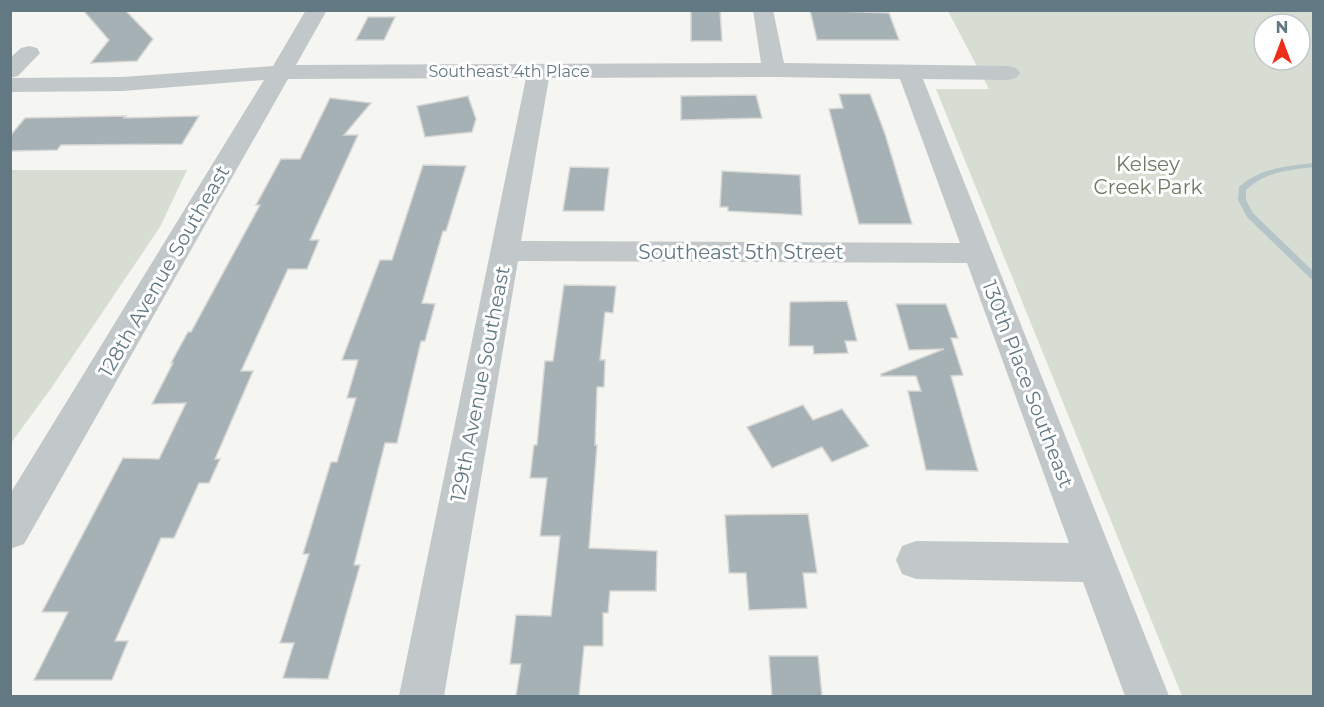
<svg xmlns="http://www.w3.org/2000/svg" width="1324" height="707" font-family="Montserrat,sans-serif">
	<rect width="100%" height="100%" fill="#f5f5f1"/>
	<path fill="#d7ddd2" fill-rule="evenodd" d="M 948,11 L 1313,11 L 1313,696 L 1182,696 L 936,89 L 989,89 ZM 1264,24 L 1300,24 L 1300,60 L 1264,60 Z
		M 11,170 L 187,170 L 160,227 L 52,387 L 11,443 Z"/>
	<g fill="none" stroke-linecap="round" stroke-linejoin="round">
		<path fill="#b5c5c7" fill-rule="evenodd" d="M 1314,163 L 1314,167 C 1288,170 1265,172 1246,190 L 1246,200 L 1253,213 L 1314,272 L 1314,280 L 1311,279 L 1247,217 L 1238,200 L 1239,187 C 1261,168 1286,166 1314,163 Z"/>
	</g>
	<path fill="#a6b1b5" stroke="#d6d6d4" stroke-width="1.5" d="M 83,10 L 125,10 L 153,39 L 137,61 L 91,63 L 109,40 Z
		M 691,10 L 720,10 L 722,41 L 691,41 Z
		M 810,10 L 889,13 L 899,40 L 817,40 Z
		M 368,17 L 395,17 L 384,40 L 356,40 Z
		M 839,94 L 870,94 L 885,134 L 912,224 L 859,224 L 829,109 L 843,108 Z
		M 756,95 L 762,118 L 681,120 L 681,96 Z
		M 468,96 L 476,119 L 472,132 L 425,137 L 417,106 Z
		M 330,98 L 371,103 L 344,135 L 358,135 L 310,240 L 319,240 L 307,269 L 288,269 L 241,371 L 253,371 L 215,459 L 220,459 L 209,483 L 199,483 L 174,538 L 161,538 L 115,641 L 128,641 L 112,680 L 34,680 L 68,612 L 42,612 L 123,458 L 159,459 L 186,403 L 152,404 L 173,363 L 171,363 L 188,332 L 191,332 L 260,205 L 256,205 L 281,159 L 300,159 Z
		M 126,116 L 124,118 L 199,116 L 182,144 L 61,145 L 57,150 L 10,151 L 10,136 L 25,118 Z
		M 423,165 L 466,166 L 446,231 L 443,231 L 422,303 L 435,304 L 425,341 L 421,341 L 397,443 L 385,443 L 354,565 L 360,565 L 328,679 L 283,678 L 294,643 L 280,643 L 309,554 L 303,554 L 331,462 L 337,462 L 356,398 L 347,398 L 358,360 L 342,360 L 380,260 L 392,260 Z
		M 570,167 L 609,168 L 604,211 L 563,211 Z
		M 722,171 L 800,175 L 802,215 L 728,211 L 728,207 L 720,207 Z
		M 564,285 L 616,286 L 613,313 L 605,312 L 600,360 L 605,360 L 604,387 L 597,387 L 595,445 L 597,445 L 589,548 L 657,551 L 656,591 L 610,591 L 608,613 L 603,613 L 603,646 L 584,646 L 579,696 L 516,696 L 521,664 L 510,664 L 516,615 L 551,616 L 560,536 L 540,536 L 547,478 L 530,478 L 534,445 L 537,445 L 545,361 L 553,361 Z
		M 847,301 L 857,341 L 845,341 L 848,353 L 814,354 L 813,346 L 789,346 L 790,302 Z
		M 896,304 L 946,304 L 958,338 L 951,338 L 963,375 L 951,376 L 978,471 L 926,470 L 908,391 L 921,391 L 916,376 L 881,376 L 881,374 L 944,349 L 909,350 Z
		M 803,405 L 813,420 L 842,409 L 869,446 L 832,462 L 822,447 L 772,468 L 747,427 Z
		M 808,514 L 817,573 L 803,573 L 807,608 L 749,610 L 746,573 L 729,573 L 725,515 Z
		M 769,656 L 818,656 L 822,696 L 772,696 Z"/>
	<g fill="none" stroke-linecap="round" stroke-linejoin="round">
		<path fill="#c2c7c9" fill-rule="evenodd" d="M 306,10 L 327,10 L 296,65 L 761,63 L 753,10 L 773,10 L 784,63 L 1008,66 L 1016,68 L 1020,73 L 1016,78 L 1008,80 L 923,79 L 1169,696 L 1125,696 L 1083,582 L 916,579 L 902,574 L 896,560 L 902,546 L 916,541 L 1069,543 L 967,263 L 518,261 L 444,696 L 399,696 L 526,78 L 288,79 L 24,544 L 10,549 L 10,494 L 264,80 L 123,91 L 10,92 L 10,78 L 123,77 L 273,66 ZM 774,77 L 900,79 L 960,243 L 521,241 L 549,78 Z
			M 29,46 L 37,48 L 40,53 L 18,76 L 10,78 L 10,58 L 21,48 Z"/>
	</g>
	<g text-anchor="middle" stroke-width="6" stroke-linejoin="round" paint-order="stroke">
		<g font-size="16" fill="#627984" stroke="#fff">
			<text x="509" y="77">Southeast 4th Place</text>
		</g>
		<g font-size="20" fill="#6a7b61" stroke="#fff">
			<text x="1148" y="171">Kelsey<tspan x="1148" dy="23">Creek Park</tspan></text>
		</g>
		<g font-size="20" fill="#627984" stroke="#fff">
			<text x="741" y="259">Southeast 5th Street</text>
			<text transform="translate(164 271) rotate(-60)" y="7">128th Avenue Southeast</text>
			<text transform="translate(480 384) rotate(-79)" y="7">129th Avenue Southeast</text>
			<text transform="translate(1028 384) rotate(69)" y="7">130th Place Southeast</text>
		</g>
	</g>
	<rect width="1324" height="707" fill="none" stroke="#627984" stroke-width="24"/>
	<g transform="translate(1282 42)"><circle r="28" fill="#ffffff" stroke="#c0c9ce" stroke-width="1.5"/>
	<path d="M0-4.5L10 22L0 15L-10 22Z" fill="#ed2e19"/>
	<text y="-9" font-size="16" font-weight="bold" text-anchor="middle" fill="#627984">N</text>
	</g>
</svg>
